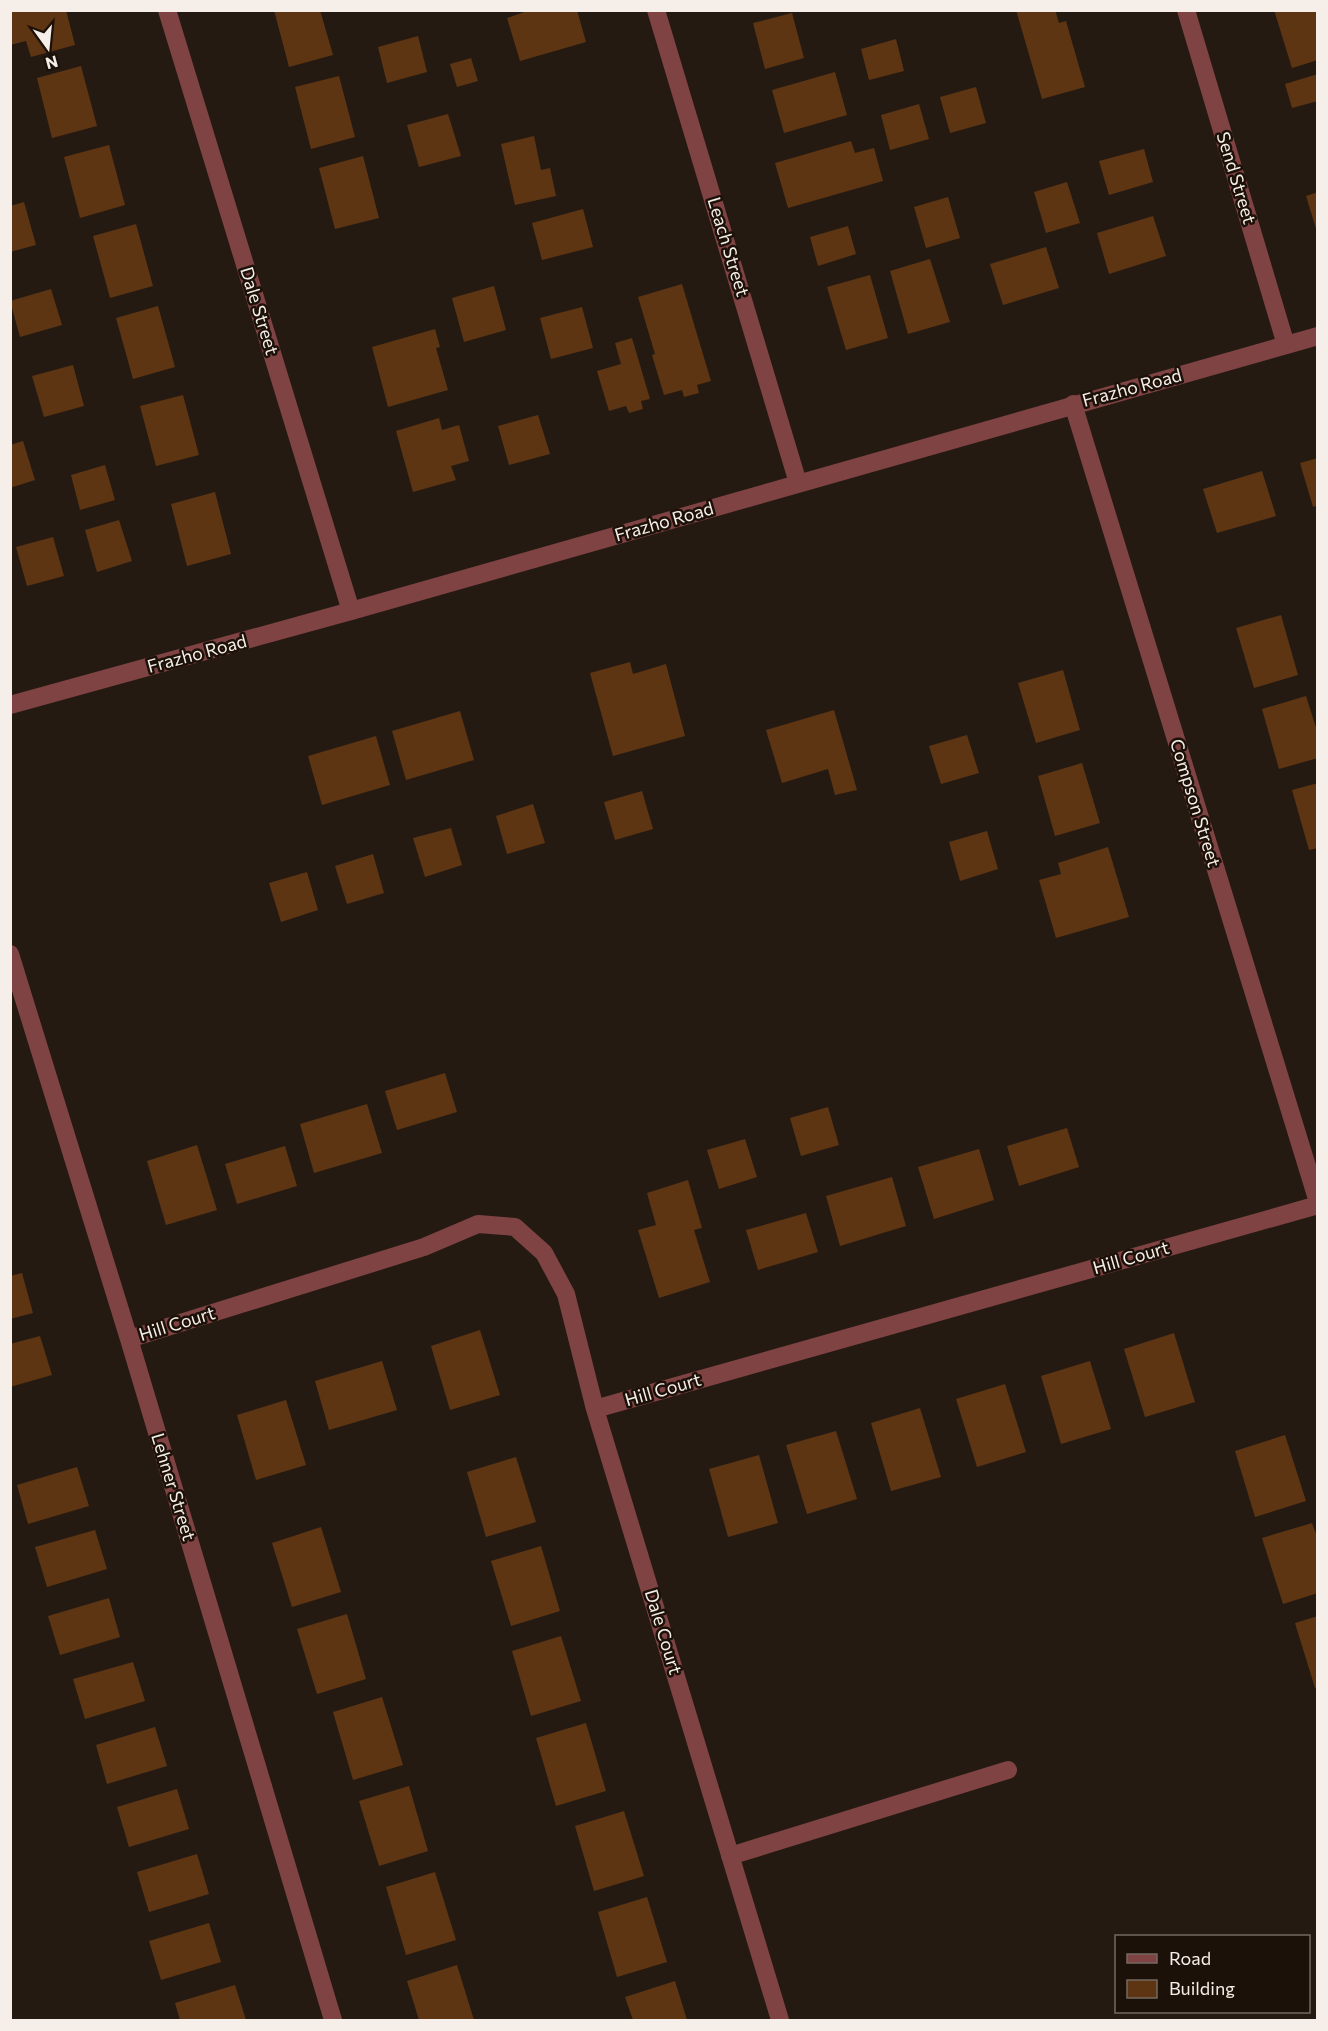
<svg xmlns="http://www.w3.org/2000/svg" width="1328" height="2031" font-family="Commissioner,sans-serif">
	<rect width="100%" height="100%" fill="#251a12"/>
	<path fill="#5d3513" d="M 10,10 L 66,10 L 75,45 L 31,57 L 26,41 L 10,45 Z
		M 274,10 L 320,10 L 333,55 L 289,67 Z
		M 530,10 L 577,10 L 586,42 L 520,61 L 507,18 Z
		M 1016,10 L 1055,10 L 1059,23 L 1066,21 L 1085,87 L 1042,99 Z
		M 1274,10 L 1318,10 L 1318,60 L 1292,68 Z
		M 792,13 L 804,58 L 765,69 L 753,23 Z
		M 418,36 L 427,72 L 387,83 L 378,47 Z
		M 896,39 L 904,71 L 869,80 L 861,49 Z
		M 471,58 L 478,81 L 457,87 L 450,64 Z
		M 81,66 L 97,126 L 52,138 L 37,78 Z
		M 835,72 L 847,115 L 784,133 L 772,90 Z
		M 1318,74 L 1318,101 L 1292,108 L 1285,84 Z
		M 339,76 L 355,137 L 311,149 L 295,87 Z
		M 976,87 L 986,123 L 950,133 L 940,97 Z
		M 919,104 L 929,139 L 890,150 L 881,115 Z
		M 448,114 L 461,156 L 419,167 L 407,125 Z
		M 534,136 L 541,170 L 550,168 L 556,196 L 515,205 L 501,144 Z
		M 851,141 L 855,153 L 874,148 L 883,181 L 788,208 L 775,163 Z
		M 109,145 L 125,205 L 80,218 L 64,157 Z
		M 1144,149 L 1153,182 L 1109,195 L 1099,161 Z
		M 363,156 L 379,218 L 335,229 L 319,168 Z
		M 1067,182 L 1080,223 L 1046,233 L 1034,192 Z
		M 1318,192 L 1318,232 L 1317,232 L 1306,196 Z
		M 948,197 L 960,238 L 926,248 L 914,207 Z
		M 24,202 L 36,245 L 10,252 L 10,206 Z
		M 583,209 L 593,247 L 542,260 L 532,223 Z
		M 1153,216 L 1166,256 L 1109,274 L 1097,233 Z
		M 136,224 L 153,286 L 110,298 L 93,236 Z
		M 848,226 L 856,254 L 818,266 L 810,237 Z
		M 1046,247 L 1059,288 L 1003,305 L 990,264 Z
		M 930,259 L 950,322 L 908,334 L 890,271 Z
		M 870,275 L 888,338 L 846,350 L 827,287 Z
		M 682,284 L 711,381 L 697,385 L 699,393 L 684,397 L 682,390 L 664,395 L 652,355 L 655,354 L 638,297 Z
		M 494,286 L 506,330 L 464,342 L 452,298 Z
		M 51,289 L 62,325 L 20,337 L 10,301 Z
		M 158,306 L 175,367 L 133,379 L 116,318 Z
		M 582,307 L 593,348 L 551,359 L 540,318 Z
		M 435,329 L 440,347 L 436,348 L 448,390 L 388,407 L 372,347 Z
		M 632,338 L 650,399 L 641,401 L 643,409 L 629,413 L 626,406 L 609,411 L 597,371 L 621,364 L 615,343 Z
		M 73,365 L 84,406 L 44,417 L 32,376 Z
		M 183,395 L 199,455 L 156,466 L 140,406 Z
		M 538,415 L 550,454 L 509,465 L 498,426 Z
		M 439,418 L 442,430 L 459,425 L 469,461 L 451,466 L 456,480 L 413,492 L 396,431 Z
		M 23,441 L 35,480 L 10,488 L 10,445 Z
		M 1318,458 L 1318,505 L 1313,507 L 1300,463 Z
		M 105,465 L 115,500 L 80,510 L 71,475 Z
		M 1262,471 L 1276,516 L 1217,533 L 1203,489 Z
		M 215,492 L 231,554 L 187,566 L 171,504 Z
		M 119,520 L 132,561 L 97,572 L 85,530 Z
		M 53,537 L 64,576 L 27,586 L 16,547 Z
		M 1281,615 L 1298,675 L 1254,688 L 1236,628 Z
		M 630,662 L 633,674 L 666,664 L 685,736 L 613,756 L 590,673 Z
		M 1063,670 L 1080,730 L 1036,743 L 1018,683 Z
		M 1306,696 L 1318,734 L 1318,758 L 1279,769 L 1262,709 Z
		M 834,710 L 857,790 L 835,795 L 828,769 L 782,783 L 766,730 Z
		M 460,711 L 474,760 L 406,780 L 392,731 Z
		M 967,735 L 979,773 L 941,784 L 929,746 Z
		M 376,736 L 390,785 L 322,805 L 308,756 Z
		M 1082,763 L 1100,823 L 1055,836 L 1038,776 Z
		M 1318,783 L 1318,848 L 1309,850 L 1292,790 Z
		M 642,791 L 653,829 L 615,840 L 604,802 Z
		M 533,804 L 545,843 L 507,854 L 496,816 Z
		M 451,828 L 462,865 L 425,877 L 413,838 Z
		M 987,831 L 998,869 L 960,881 L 949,842 Z
		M 1108,847 L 1129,917 L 1056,938 L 1039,880 L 1061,874 L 1058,863 Z
		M 373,854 L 384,893 L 347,904 L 335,866 Z
		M 307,872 L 318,910 L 281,922 L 269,883 Z
		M 445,1073 L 457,1112 L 397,1130 L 385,1091 Z
		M 367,1104 L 382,1153 L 314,1173 L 300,1124 Z
		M 828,1107 L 839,1145 L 801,1156 L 790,1118 Z
		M 1067,1128 L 1079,1167 L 1019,1186 L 1007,1146 Z
		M 745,1139 L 757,1177 L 719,1189 L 707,1150 Z
		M 197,1145 L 217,1210 L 166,1225 L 147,1161 Z
		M 285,1146 L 297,1186 L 237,1204 L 225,1164 Z
		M 979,1149 L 994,1200 L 934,1219 L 918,1167 Z
		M 892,1177 L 906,1226 L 840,1246 L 826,1196 Z
		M 688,1180 L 702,1228 L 694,1230 L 710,1282 L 659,1298 L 638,1230 L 656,1225 L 647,1193 Z
		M 806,1213 L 818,1252 L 758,1270 L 746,1230 Z
		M 22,1273 L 33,1313 L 10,1319 L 10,1276 Z
		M 480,1330 L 500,1395 L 450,1410 L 431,1346 Z
		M 1174,1333 L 1195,1402 L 1145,1417 L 1124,1349 Z
		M 40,1336 L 52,1375 L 10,1387 L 10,1344 Z
		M 382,1361 L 397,1410 L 329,1430 L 315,1381 Z
		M 1090,1361 L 1111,1429 L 1061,1444 L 1041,1376 Z
		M 1005,1384 L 1026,1452 L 977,1467 L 956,1399 Z
		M 286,1400 L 306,1465 L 256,1480 L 237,1415 Z
		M 920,1408 L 941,1477 L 891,1491 L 871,1423 Z
		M 836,1431 L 857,1499 L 807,1514 L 786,1445 Z
		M 1285,1435 L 1306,1501 L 1255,1517 L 1235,1451 Z
		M 759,1455 L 778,1523 L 728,1537 L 709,1469 Z
		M 516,1457 L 536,1522 L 486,1537 L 467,1472 Z
		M 77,1467 L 89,1506 L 28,1524 L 17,1485 Z
		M 1312,1523 L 1318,1539 L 1318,1593 L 1283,1604 L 1262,1538 Z
		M 321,1527 L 341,1592 L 292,1607 L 272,1543 Z
		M 95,1530 L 107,1569 L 47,1587 L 35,1547 Z
		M 541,1546 L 560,1611 L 511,1626 L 491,1561 Z
		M 109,1598 L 120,1637 L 60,1655 L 48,1616 Z
		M 347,1614 L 366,1679 L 317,1694 L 297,1629 Z
		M 1318,1616 L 1318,1687 L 1315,1688 L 1295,1623 Z
		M 561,1636 L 581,1701 L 531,1716 L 512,1651 Z
		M 133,1662 L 145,1701 L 85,1719 L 73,1679 Z
		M 382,1697 L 403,1765 L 353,1780 L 333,1712 Z
		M 586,1723 L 606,1791 L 556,1806 L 536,1738 Z
		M 155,1727 L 167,1766 L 107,1784 L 96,1745 Z
		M 409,1786 L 428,1851 L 379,1866 L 359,1801 Z
		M 177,1789 L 189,1829 L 129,1847 L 117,1807 Z
		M 624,1811 L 644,1876 L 594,1891 L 575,1826 Z
		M 197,1854 L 209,1894 L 149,1912 L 137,1872 Z
		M 435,1872 L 456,1940 L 406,1955 L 386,1887 Z
		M 647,1897 L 667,1962 L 617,1977 L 598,1912 Z
		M 209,1923 L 221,1962 L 161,1980 L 149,1941 Z
		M 457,1965 L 474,2020 L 419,2020 L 407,1981 Z
		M 675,1981 L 687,2020 L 633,2020 L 625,1997 Z
		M 235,1985 L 246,2020 L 180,2020 L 175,2003 Z"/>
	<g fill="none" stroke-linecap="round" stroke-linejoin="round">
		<path stroke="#7f4343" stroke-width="18" d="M 167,10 L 351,611
			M 656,10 L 798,483
			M 1186,10 L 1286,345
			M 1073,404 L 1318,1202
			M 10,954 L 129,1339 L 333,2020
			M 129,1339 L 424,1247 L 478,1224 L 515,1227 L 544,1253 L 566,1294 L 595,1409 L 780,2020
			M 595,1409 L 1318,1205
			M 730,1856 L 1008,1770"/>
		<path stroke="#7f4343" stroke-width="18" d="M 10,705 L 351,611 L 1318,336"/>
	</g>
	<g text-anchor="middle" stroke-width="5" stroke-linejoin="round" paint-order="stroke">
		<g font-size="18" fill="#f6eee8" stroke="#1c1109">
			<text transform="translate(1236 178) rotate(73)" y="6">Send Street</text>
			<text transform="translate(728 247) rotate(73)" y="6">Leach Street</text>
			<text transform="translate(259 311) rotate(73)" y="6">Dale Street</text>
			<text transform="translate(1132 388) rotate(-15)" y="6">Frazho Road</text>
			<text transform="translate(664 522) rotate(-16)" y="6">Frazho Road</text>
			<text transform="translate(197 654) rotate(-15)" y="6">Frazho Road</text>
			<text transform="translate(1195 803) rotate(73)" y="6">Compson Street</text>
			<text transform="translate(1131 1258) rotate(-16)" y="6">Hill Court</text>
			<text transform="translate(177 1324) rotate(-17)" y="6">Hill Court</text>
			<text transform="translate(663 1390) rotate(-16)" y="6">Hill Court</text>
			<text transform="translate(173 1487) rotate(73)" y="6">Lehner Street</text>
			<text transform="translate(663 1632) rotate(73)" y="6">Dale Court</text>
		</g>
	</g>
	<rect width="1328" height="2031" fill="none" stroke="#f6eee8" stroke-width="24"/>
	<rect x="1115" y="1935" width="195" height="78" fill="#1c1109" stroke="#736962" stroke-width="1.5"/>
	<rect x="1127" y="1954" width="30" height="9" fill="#7f4343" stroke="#736962" stroke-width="1.5"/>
	<text x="1169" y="1965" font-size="18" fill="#f6eee8">Road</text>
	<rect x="1127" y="1980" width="30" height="18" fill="#5d3513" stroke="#736962" stroke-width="1.5"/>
	<text x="1169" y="1995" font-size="18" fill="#f6eee8">Building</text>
	<g transform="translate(48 48) rotate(165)" stroke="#1c1109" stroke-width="4.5" paint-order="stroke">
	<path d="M0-4.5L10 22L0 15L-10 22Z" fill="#f6eee8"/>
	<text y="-9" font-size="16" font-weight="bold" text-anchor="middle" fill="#f6eee8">N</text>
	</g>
</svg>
